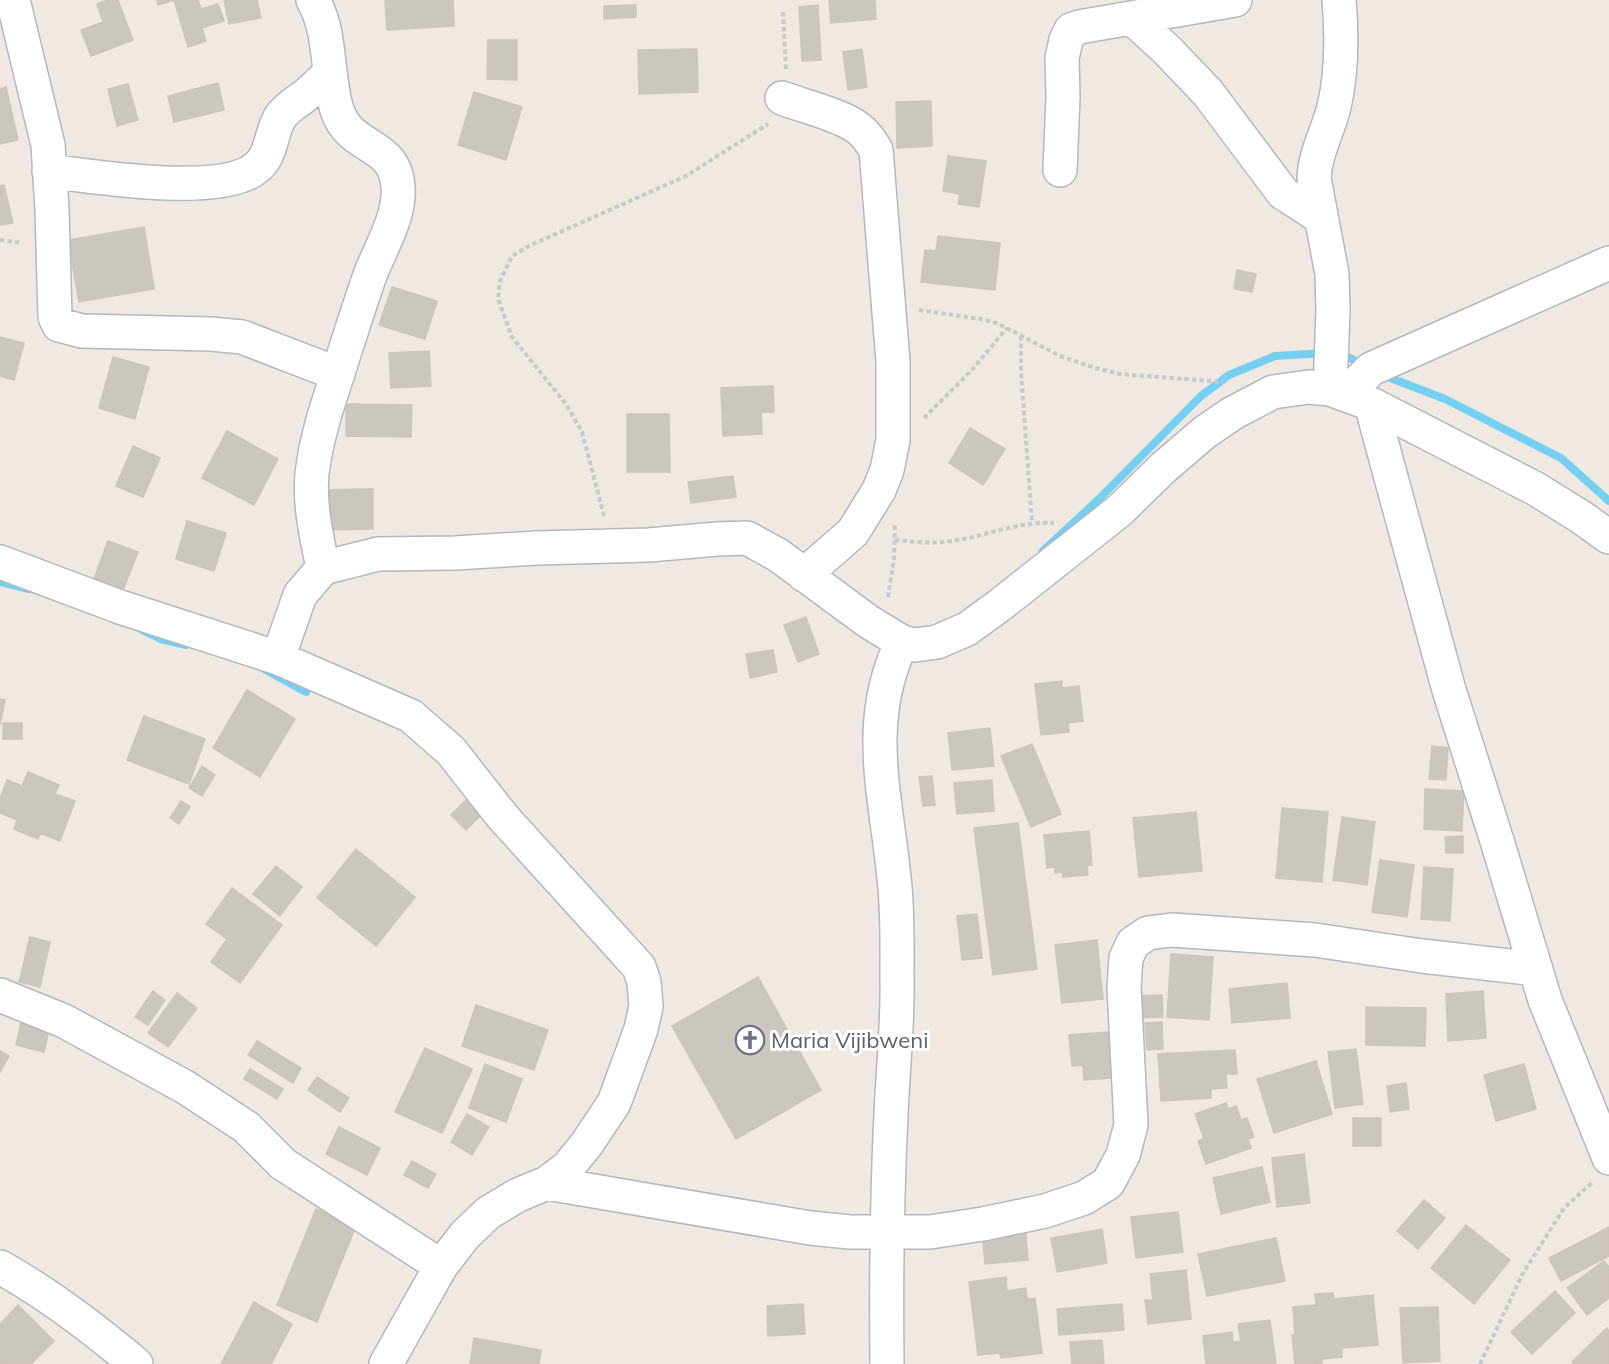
<svg xmlns="http://www.w3.org/2000/svg" width="1609" height="1364" font-family="Mulish,sans-serif">
	<rect width="100%" height="100%" fill="#efe9e1"/>
	<g fill="none" stroke-linecap="round" stroke-linejoin="round">
		<path stroke="#75cff0" stroke-width="8" d="M 1338,352 L 1364,365
			M 1380,374 L 1445,399 L 1561,458 L 1609,501
			M 1043,551 L 1098,500 L 1201,396 L 1229,375 L 1275,356 L 1325,353
			M 0,582 L 29,589
			M 142,630 L 161,639 L 186,645
			M 264,669 L 306,692"/>
	</g>
	<path fill="#cbc7bf" stroke="#cbc5ba" stroke-width="1.5" d="M 108,0 L 118,0 L 133,40 L 91,56 L 81,30 L 103,22 L 97,4 Z
		M 157,0 L 198,0 L 201,9 L 218,4 L 224,21 L 202,28 L 206,41 L 188,47 L 174,0 L 158,5 Z
		M 224,0 L 257,0 L 261,18 L 229,24 Z
		M 385,0 L 453,0 L 454,26 L 387,30 Z
		M 829,0 L 875,0 L 876,19 L 831,23 Z
		M 636,5 L 636,17 L 604,19 L 604,6 Z
		M 818,5 L 821,60 L 802,61 L 799,7 Z
		M 488,40 L 517,40 L 517,80 L 487,79 Z
		M 697,49 L 698,92 L 639,94 L 638,50 Z
		M 862,49 L 867,87 L 848,90 L 843,52 Z
		M 218,83 L 224,110 L 174,122 L 168,96 Z
		M 128,84 L 138,120 L 117,126 L 108,89 Z
		M 6,87 L 18,140 L 0,144 L 0,89 Z
		M 474,92 L 522,107 L 506,160 L 458,145 Z
		M 931,101 L 932,146 L 897,148 L 896,102 Z
		M 948,156 L 986,161 L 979,207 L 958,204 L 960,194 L 943,191 Z
		M 4,185 L 13,223 L 0,225 L 0,186 Z
		M 144,227 L 154,289 L 79,302 L 68,240 Z
		M 938,236 L 1000,243 L 995,290 L 921,282 L 925,250 L 936,251 Z
		M 1237,270 L 1256,274 L 1252,292 L 1234,289 Z
		M 392,287 L 437,301 L 425,339 L 379,325 Z
		M 0,337 L 24,343 L 14,380 L 0,376 Z
		M 429,351 L 431,386 L 391,388 L 389,353 Z
		M 113,357 L 149,367 L 135,419 L 99,408 Z
		M 773,386 L 774,412 L 761,412 L 762,434 L 723,436 L 721,388 Z
		M 346,404 L 412,405 L 411,437 L 346,436 Z
		M 627,414 L 669,414 L 670,472 L 627,472 Z
		M 970,428 L 1005,449 L 983,485 L 949,463 Z
		M 227,431 L 278,459 L 254,505 L 202,478 Z
		M 133,446 L 160,458 L 143,497 L 116,486 Z
		M 733,476 L 736,497 L 691,503 L 688,482 Z
		M 373,489 L 373,529 L 317,530 L 316,490 Z
		M 187,521 L 226,533 L 214,571 L 176,559 Z
		M 108,541 L 138,552 L 121,595 L 92,584 Z
		M 806,617 L 819,654 L 798,662 L 784,625 Z
		M 773,650 L 777,672 L 750,678 L 746,654 Z
		M 1062,681 L 1062,688 L 1079,686 L 1083,721 L 1068,723 L 1069,732 L 1041,735 L 1035,684 Z
		M 247,690 L 295,719 L 260,777 L 213,748 Z
		M 0,699 L 5,700 L 0,725 Z
		M 144,716 L 205,739 L 189,784 L 127,760 Z
		M 3,723 L 22,723 L 22,739 L 3,739 Z
		M 990,728 L 994,766 L 952,770 L 948,733 Z
		M 1032,744 L 1061,814 L 1031,827 L 1001,756 Z
		M 1432,746 L 1448,748 L 1446,780 L 1429,779 Z
		M 202,766 L 215,775 L 202,796 L 189,788 Z
		M 28,772 L 59,785 L 55,794 L 75,801 L 60,841 L 40,833 L 38,839 L 14,829 L 17,820 L 0,813 L 0,799 L 7,780 L 22,786 Z
		M 932,776 L 935,805 L 923,806 L 919,777 Z
		M 992,780 L 994,811 L 957,814 L 954,783 Z
		M 1425,789 L 1464,791 L 1462,831 L 1424,829 Z
		M 471,795 L 486,810 L 466,830 L 451,815 Z
		M 181,801 L 190,807 L 179,824 L 170,818 Z
		M 1282,808 L 1328,812 L 1322,882 L 1276,878 Z
		M 1196,812 L 1202,871 L 1139,877 L 1133,818 Z
		M 1342,817 L 1375,822 L 1367,885 L 1333,880 Z
		M 1018,823 L 1037,969 L 993,975 L 974,828 Z
		M 1089,831 L 1092,865 L 1087,865 L 1088,875 L 1063,877 L 1062,872 L 1055,873 L 1055,867 L 1047,868 L 1044,835 Z
		M 1463,836 L 1463,853 L 1446,853 L 1445,837 Z
		M 356,849 L 415,897 L 376,946 L 317,898 Z
		M 1380,860 L 1414,865 L 1407,917 L 1372,912 Z
		M 276,866 L 302,887 L 280,916 L 253,894 Z
		M 1424,867 L 1453,869 L 1450,921 L 1421,919 Z
		M 232,888 L 282,925 L 240,983 L 211,962 L 227,939 L 206,924 Z
		M 977,914 L 982,958 L 962,960 L 957,916 Z
		M 30,937 L 50,942 L 40,987 L 19,982 Z
		M 1097,940 L 1103,999 L 1062,1003 L 1055,945 Z
		M 1171,954 L 1213,957 L 1209,1020 L 1167,1017 Z
		M 758,977 L 821,1090 L 736,1139 L 672,1026 Z
		M 1287,983 L 1290,1018 L 1232,1023 L 1229,989 Z
		M 153,991 L 165,1000 L 148,1025 L 135,1017 Z
		M 1483,991 L 1486,1038 L 1448,1041 L 1446,994 Z
		M 177,993 L 197,1008 L 168,1047 L 148,1033 Z
		M 1162,995 L 1163,1017 L 1138,1018 L 1138,996 Z
		M 476,1005 L 548,1030 L 534,1070 L 462,1046 Z
		M 1366,1007 L 1426,1008 L 1425,1046 L 1366,1045 Z
		M 22,1018 L 50,1025 L 44,1052 L 16,1045 Z
		M 1162,1022 L 1163,1049 L 1147,1050 L 1145,1023 Z
		M 1108,1032 L 1111,1078 L 1084,1080 L 1083,1065 L 1072,1066 L 1069,1035 Z
		M 257,1041 L 301,1068 L 293,1083 L 248,1055 Z
		M 425,1048 L 472,1069 L 442,1133 L 395,1112 Z
		M 1356,1049 L 1363,1104 L 1335,1108 L 1328,1052 Z
		M 1235,1050 L 1237,1074 L 1226,1074 L 1227,1088 L 1211,1089 L 1211,1098 L 1161,1101 L 1158,1054 Z
		M 0,1051 L 9,1056 L 0,1072 Z
		M 1316,1061 L 1332,1114 L 1274,1133 L 1257,1079 Z
		M 485,1064 L 522,1079 L 506,1122 L 469,1108 Z
		M 1524,1064 L 1536,1109 L 1496,1121 L 1484,1075 Z
		M 250,1069 L 283,1089 L 277,1099 L 244,1079 Z
		M 317,1077 L 349,1098 L 340,1112 L 308,1090 Z
		M 1406,1083 L 1409,1109 L 1390,1112 L 1387,1086 Z
		M 1226,1103 L 1228,1109 L 1236,1106 L 1241,1120 L 1247,1118 L 1254,1137 L 1248,1139 L 1251,1148 L 1206,1164 L 1198,1141 L 1204,1139 L 1195,1114 Z
		M 467,1114 L 489,1127 L 472,1155 L 451,1142 Z
		M 1353,1118 L 1381,1118 L 1381,1146 L 1353,1146 Z
		M 339,1127 L 380,1148 L 367,1175 L 326,1154 Z
		M 1304,1154 L 1310,1203 L 1277,1207 L 1272,1158 Z
		M 412,1161 L 436,1174 L 428,1188 L 404,1175 Z
		M 1262,1167 L 1270,1202 L 1221,1214 L 1213,1178 Z
		M 1424,1200 L 1445,1218 L 1418,1249 L 1397,1231 Z
		M 316,1209 L 356,1226 L 317,1322 L 277,1305 Z
		M 1178,1212 L 1183,1252 L 1136,1258 L 1131,1217 Z
		M 1025,1225 L 1028,1260 L 985,1264 L 982,1229 Z
		M 1466,1225 L 1510,1260 L 1474,1304 L 1431,1268 Z
		M 1609,1227 L 1609,1256 L 1561,1281 L 1549,1258 Z
		M 1102,1229 L 1107,1263 L 1057,1272 L 1051,1238 Z
		M 1276,1238 L 1285,1281 L 1207,1296 L 1198,1254 Z
		M 1604,1261 L 1609,1267 L 1609,1298 L 1587,1315 L 1567,1288 Z
		M 1186,1270 L 1191,1319 L 1148,1324 L 1145,1300 L 1153,1300 L 1150,1274 Z
		M 1006,1277 L 1007,1291 L 1026,1288 L 1027,1299 L 1035,1298 L 1042,1353 L 1001,1358 L 1000,1353 L 978,1355 L 969,1282 Z
		M 1555,1291 L 1575,1313 L 1532,1354 L 1511,1332 Z
		M 1333,1293 L 1334,1299 L 1373,1295 L 1378,1345 L 1342,1348 L 1342,1357 L 1322,1359 L 1322,1363 L 1295,1364 L 1292,1335 L 1295,1335 L 1293,1307 L 1316,1305 L 1315,1294 Z
		M 254,1302 L 292,1324 L 271,1364 L 221,1364 Z
		M 803,1304 L 805,1334 L 768,1336 L 767,1306 Z
		M 1122,1304 L 1124,1330 L 1059,1335 L 1057,1309 Z
		M 18,1305 L 54,1341 L 31,1364 L 0,1364 L 0,1324 Z
		M 1438,1307 L 1440,1361 L 1403,1363 L 1400,1308 Z
		M 1270,1320 L 1276,1364 L 1206,1364 L 1203,1336 L 1232,1332 L 1233,1342 L 1241,1341 L 1238,1324 Z
		M 1607,1328 L 1609,1331 L 1609,1364 L 1574,1364 L 1572,1362 Z
		M 474,1338 L 541,1350 L 539,1364 L 470,1364 Z
		M 1102,1340 L 1104,1364 L 1072,1364 L 1070,1342 Z"/>
	<g fill="none" stroke-linecap="round" stroke-linejoin="round">
		<g stroke="#b4b7c1" stroke-width="36">
			<path id="minor" d="M 13,0 L 48,145 L 52,209 L 55,317 L 59,325 L 82,331 L 211,334 L 242,337 L 338,374
				M 313,0 C 332,33 326,74 337,110 C 350,149 390,142 397,179 C 404,213 380,247 369,278 C 358,310 348,341 338,373 C 327,406 316,439 312,474 C 309,506 317,538 323,568
				M 1133,19 L 1167,50 L 1208,93 L 1283,193 L 1320,217
				M 782,98 C 803,106 841,115 858,128 C 866,134 871,142 876,150 L 893,362 L 893,440 L 887,470 L 879,490 L 853,532 L 804,575
				M 1060,170 L 1063,97 L 1062,58 L 1066,40 L 1071,30 L 1079,27 L 1235,0
				M 49,171 C 94,177 221,197 256,168 C 273,155 270,132 281,116 C 287,108 294,104 302,98 C 312,91 320,82 329,74
				M 1330,389 L 1333,311 L 1332,274 L 1314,178 C 1315,153 1328,131 1334,107 C 1342,73 1342,35 1339,0
				M 1346,394 L 1371,369 L 1609,263
				M 1371,404 L 1449,690 L 1498,844 L 1545,1000 L 1609,1158
				M 0,562 L 120,607 L 278,658 L 411,716 L 451,751 L 502,816 L 639,967 L 644,982 L 646,1006 L 641,1029 L 614,1103 L 586,1145 L 567,1168 L 547,1183 L 518,1195 L 488,1213 L 465,1235 L 441,1266 L 386,1364
				M 278,658 L 300,595 L 323,568 L 378,554 L 455,553 L 537,548 L 649,545 L 717,539 L 747,538 L 778,555 L 869,622 L 902,642 L 915,645 L 937,642 L 967,629 L 1000,605 L 1119,511 L 1163,468 L 1205,432 L 1233,413 L 1273,392 L 1309,387 L 1330,389 L 1371,404 L 1536,489 L 1581,517 L 1609,537
				M 0,995 L 64,1021 L 185,1087 L 246,1127 L 283,1164 L 441,1266
				M 547,1183 L 810,1228 L 850,1232 L 930,1232 L 983,1224 L 1045,1211 L 1084,1198 L 1108,1183 L 1123,1155 L 1131,1125 L 1124,987 L 1126,958 L 1133,943 L 1148,933 L 1172,930 L 1315,940 L 1422,956 L 1536,969
				M 0,1267 C 49,1294 93,1328 136,1364
				M 887,1364 C 886,1281 887,1198 891,1114 C 893,1069 898,1023 897,978 C 897,945 898,911 894,878 C 886,795 863,722 902,642"/>
		</g>
		<path stroke="#c9c9c9" stroke-width="4" stroke-dasharray="4.5 3" stroke-linecap="butt" d="M 783,12 L 786,70
			M 0,240 L 23,243
			M 919,310 L 981,319 L 999,324 L 1060,356 L 1095,368 L 1120,374 L 1223,382
			M 1021,336 L 1021,371 L 1032,523
			M 924,418 L 970,372 L 1007,328
			M 604,516 L 582,432 L 566,404 L 512,337 L 498,299 L 500,281 L 512,256 L 531,245 L 686,176 L 768,124
			M 895,540 C 914,542 933,544 952,541 C 987,536 1018,521 1054,523
			M 888,597 L 894,559 L 895,524
			M 1480,1364 L 1522,1275 L 1564,1208 L 1593,1182"/>
		<use href="#minor" stroke="#fff" stroke-width="33"/>
	</g>
	<defs>
		<g id="church-ring" transform="scale(1.5)"><circle r="9.5" fill="#fff" stroke="#6b7280" stroke-width="1.5"/><path d="M-1.2-6h2.4v3.5h3.3v2.4h-3.3V6h-2.4V-.1h-3.3v-2.4h3.3Z" fill="#6b7280"/></g>
	</defs>
	<g fill-rule="evenodd">
		<use href="#church-ring" x="750" y="1040"/>
	</g>
	<g text-anchor="middle" stroke-width="6" stroke-linejoin="round" paint-order="stroke">
		<g font-size="22" fill="#5b616d" stroke="#fff" text-anchor="start">
			<text x="771" y="1048">Maria Vijibweni</text>
		</g>
	</g>
</svg>
